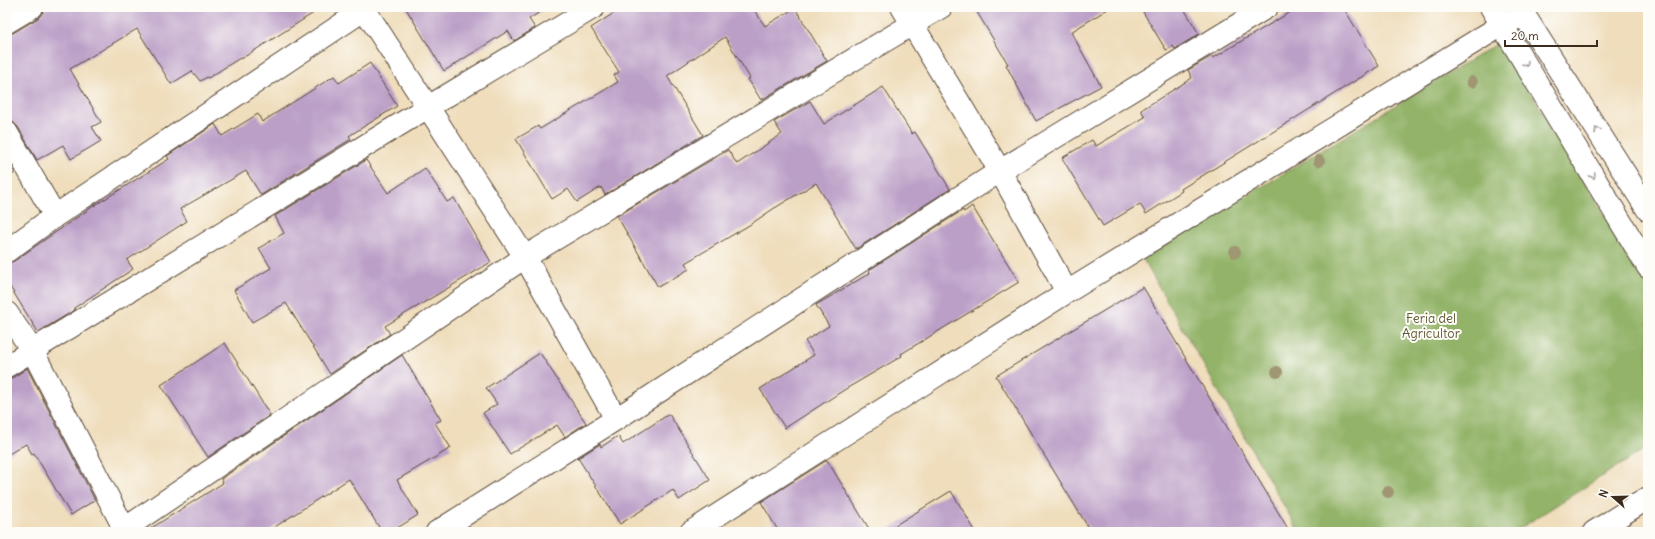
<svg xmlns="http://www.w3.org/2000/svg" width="1655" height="539" font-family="Delius,sans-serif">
	<rect width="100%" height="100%" fill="#fdfcf7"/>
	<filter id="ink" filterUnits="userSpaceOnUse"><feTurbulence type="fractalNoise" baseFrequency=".025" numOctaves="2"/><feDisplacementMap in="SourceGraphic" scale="8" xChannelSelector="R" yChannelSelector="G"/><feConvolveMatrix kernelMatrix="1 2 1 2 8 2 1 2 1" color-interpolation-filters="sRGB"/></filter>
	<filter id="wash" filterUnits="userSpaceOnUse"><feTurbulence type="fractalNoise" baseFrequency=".012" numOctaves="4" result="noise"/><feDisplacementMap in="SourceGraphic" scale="16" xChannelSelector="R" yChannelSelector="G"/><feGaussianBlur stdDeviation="0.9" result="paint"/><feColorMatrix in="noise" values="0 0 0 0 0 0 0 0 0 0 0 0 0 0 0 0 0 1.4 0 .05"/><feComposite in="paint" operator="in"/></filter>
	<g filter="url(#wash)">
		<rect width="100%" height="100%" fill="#efddbb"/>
		<path fill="#92b367" stroke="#666e42" d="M 1500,42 L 1648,286 L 1648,447 L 1514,532 L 1299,532 L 1143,259 Z"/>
		<g id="blocks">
			<path fill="#bb9fc7" d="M 49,7 L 323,7 L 241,59 L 240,58 L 208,78 L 207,77 L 200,81 L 192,71 L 171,84 L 137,29 L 70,69 L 101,122 L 92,127 L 101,141 L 71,159 L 63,145 L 37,160 L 18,127 L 13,122 L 7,121 L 7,34 L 13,33 L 38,18 L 44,11 Z
				M 405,7 L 548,7 L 529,19 L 535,28 L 514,41 L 508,31 L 444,71 Z
				M 623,7 L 752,7 L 765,26 L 795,8 L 827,61 L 761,100 L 748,79 L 750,78 L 725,37 L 667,76 L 703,135 L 605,195 L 601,187 L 577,202 L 568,189 L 552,199 L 516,139 L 538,126 L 540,129 L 618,82 L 614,75 L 619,72 L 591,28 Z
				M 974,7 L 1111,7 L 1071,32 L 1101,86 L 1036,121 L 1006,65 L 1008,64 Z
				M 1140,7 L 1183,7 L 1199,34 L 1175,49 L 1173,46 L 1166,50 Z
				M 1299,7 L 1343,7 L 1379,66 L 1181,189 L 1182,191 L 1146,214 L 1140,204 L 1103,226 L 1062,158 L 1092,140 L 1096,146 L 1145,117 L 1141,110 L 1192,78 L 1188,70 L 1212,56 L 1213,58 Z
				M 370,63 L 397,106 L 352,134 L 349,136 L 351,139 L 261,195 L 246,171 L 180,209 L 187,221 L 127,260 L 133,269 L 74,308 L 75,310 L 38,332 L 7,282 L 7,263 L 14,261 L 92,207 L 169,159 L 167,156 L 215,124 L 222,136 L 258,114 L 262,122 L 334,76 L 339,83 Z
				M 883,87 L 912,134 L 915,132 L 950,189 L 856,249 L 816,183 L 773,209 L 751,224 L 685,263 L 689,269 L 658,287 L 617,216 L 728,150 L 737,164 L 782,134 L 774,122 L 810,101 L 824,124 Z
				M 7,158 L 15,173 L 7,178 Z
				M 366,160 L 388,193 L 425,168 L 447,202 L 454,198 L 491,262 L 385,326 L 390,334 L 330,374 L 286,303 L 252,322 L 234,290 L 271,268 L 259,248 L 284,233 L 275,216 Z
				M 972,206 L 1019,282 L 901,354 L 902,356 L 844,390 L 785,428 L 760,389 L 814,355 L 805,341 L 829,326 L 816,305 L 870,273 L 869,270 L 963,210 L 964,212 Z
				M 1143,287 L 1290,532 L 1091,532 L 996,376 Z
				M 225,343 L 270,415 L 208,457 L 161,385 Z
				M 540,353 L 586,423 L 565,437 L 557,425 L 510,454 L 483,413 L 497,404 L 486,388 Z
				M 402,355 L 441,420 L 435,423 L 451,448 L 397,480 L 418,515 L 391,532 L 382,532 L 349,479 L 267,532 L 145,532 L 223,483 L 221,479 Z
				M 27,368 L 95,500 L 71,515 L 34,453 L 32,454 L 26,444 L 7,455 L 7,379 L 14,377 Z
				M 669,414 L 710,480 L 679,500 L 673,490 L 620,524 L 578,458 L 600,444 L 601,447 L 618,436 L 623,444 Z
				M 827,460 L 871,532 L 779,532 L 761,502 Z
				M 951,491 L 976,532 L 884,532 Z"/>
		</g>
	</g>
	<g filter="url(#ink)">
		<use href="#blocks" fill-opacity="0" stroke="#564536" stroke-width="1"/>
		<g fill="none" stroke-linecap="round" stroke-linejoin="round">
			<g stroke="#564536" stroke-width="24">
				<path id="minor" d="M 363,7 L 525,257 L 616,419
					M 902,7 L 1000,171 L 1067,292
					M 1491,7 L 1648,267
					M 1519,7 L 1648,210
					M 7,22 L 32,7
					M 7,133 L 55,216
					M 7,251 L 55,216 L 368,7
					M 7,313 L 32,350 L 126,532
					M 7,366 L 428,107 L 594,7
					M 120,532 L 525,257 L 941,7
					M 437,532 L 616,419 L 1000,171 L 1267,7
					M 691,532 L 1067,292 L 1502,25 L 1523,15"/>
			</g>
			<g stroke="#564536" stroke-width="24">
				<path id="highway" d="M 1594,532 L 1648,498"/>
			</g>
			<use href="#minor" stroke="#fff" stroke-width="22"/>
			<use href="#highway" stroke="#fff" stroke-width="22"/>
		</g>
		<g fill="#a09673">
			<circle cx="1472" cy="82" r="6"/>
			<circle cx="1319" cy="161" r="6"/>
			<circle cx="1235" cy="252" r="6"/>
			<circle cx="1277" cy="372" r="6"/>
			<circle cx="1388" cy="492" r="6"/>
		</g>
		<defs><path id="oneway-chevron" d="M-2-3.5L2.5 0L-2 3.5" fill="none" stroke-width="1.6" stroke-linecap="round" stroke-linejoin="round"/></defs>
		<g stroke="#a79f9a">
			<use href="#oneway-chevron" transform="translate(1526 64) rotate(59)"/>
			<use href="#oneway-chevron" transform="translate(1597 130) rotate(-123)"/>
			<use href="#oneway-chevron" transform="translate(1593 176) rotate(59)"/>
		</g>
	</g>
	<g text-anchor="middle" stroke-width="4" stroke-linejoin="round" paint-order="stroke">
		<g font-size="13" fill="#605c38" stroke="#fdfcf7">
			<text x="1431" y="323">Feria del<tspan x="1431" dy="15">Agricultor</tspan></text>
		</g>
	</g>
	<rect width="1655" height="539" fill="none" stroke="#fdfcf7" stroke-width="24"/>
	<g transform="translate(1613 497) rotate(290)" stroke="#fdfcf7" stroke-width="3" paint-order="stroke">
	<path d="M0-3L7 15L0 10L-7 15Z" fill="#3b2a1e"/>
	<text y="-6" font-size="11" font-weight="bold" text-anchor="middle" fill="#3b2a1e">N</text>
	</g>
	<path d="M1505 40v6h92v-6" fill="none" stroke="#3b2a1e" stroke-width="2"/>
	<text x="1511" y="40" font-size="12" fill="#3b2a1e" stroke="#fdfcf7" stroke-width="3" paint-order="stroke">20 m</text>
</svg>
